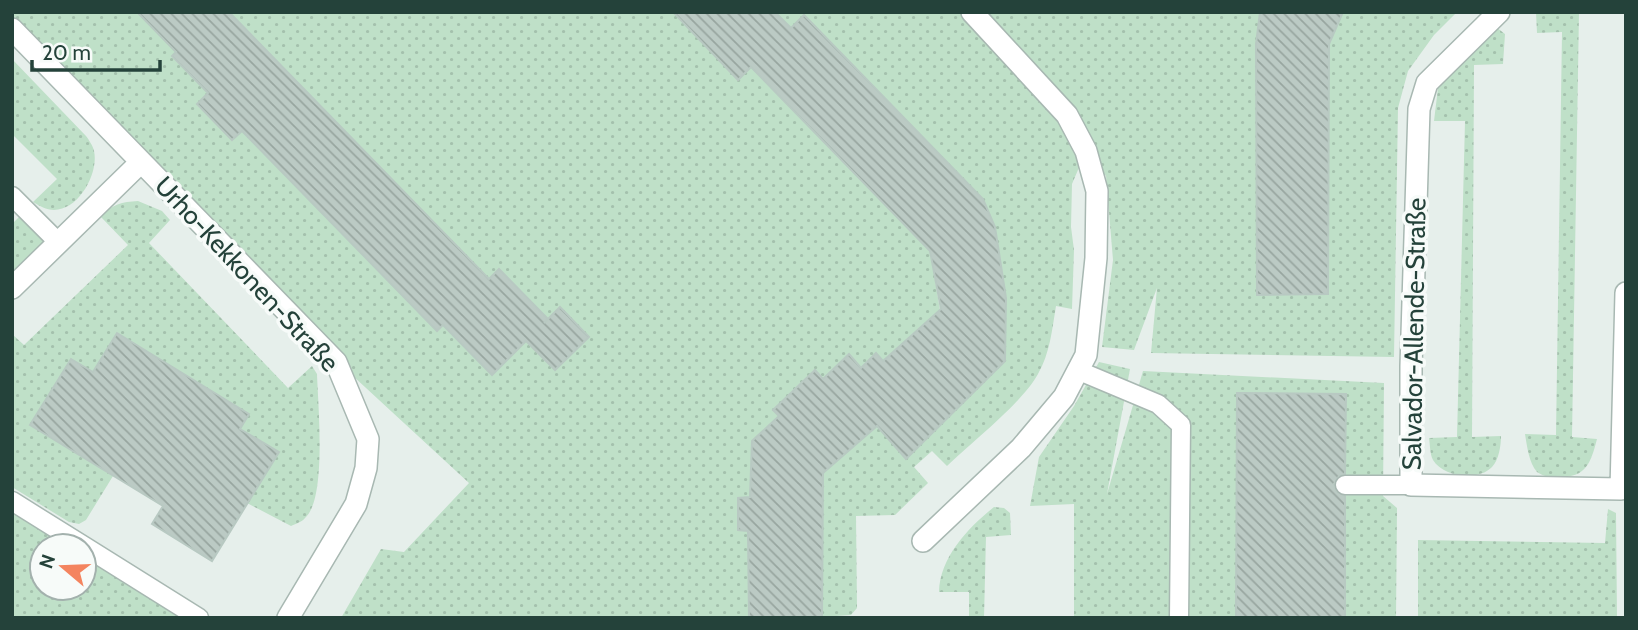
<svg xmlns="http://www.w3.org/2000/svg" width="1638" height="630" font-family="Cabin,sans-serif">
	<defs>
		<pattern id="grass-dots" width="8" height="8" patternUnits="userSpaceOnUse" patternTransform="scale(1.75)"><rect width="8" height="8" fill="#bfe0c8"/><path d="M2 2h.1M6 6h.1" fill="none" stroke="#a4c1ad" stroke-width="1.8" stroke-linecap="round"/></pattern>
		<pattern id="building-back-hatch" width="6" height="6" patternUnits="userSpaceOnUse" patternTransform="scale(1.75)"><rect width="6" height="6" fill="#bbcac4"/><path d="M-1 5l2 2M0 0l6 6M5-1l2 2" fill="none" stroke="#98a6a0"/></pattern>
	</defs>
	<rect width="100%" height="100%" fill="#e6efeb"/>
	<path fill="url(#grass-dots)" fill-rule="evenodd" d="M 12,12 L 137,12 L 176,52 L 172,57 L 208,93 L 197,105 L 232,140 L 242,131 L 438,331 L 499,269 L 489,279 L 229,12 L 673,12 L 738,79 L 751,67 L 930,250 L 940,310 L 911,335 L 891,370 L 861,368 L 848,354 L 823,379 L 814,370 L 790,393 L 798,400 L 752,441 L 750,497 L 738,498 L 738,530 L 750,531 L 749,618 L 341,618 L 381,549 L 404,552 L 469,483 L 327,352 L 12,29 Z
		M 775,12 L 1260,12 L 1256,44 L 1257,295 L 1328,294 L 1329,44 L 1341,15 L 1344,12 L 1457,12 L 1434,35 L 1408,71 L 1398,108 L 1394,357 L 1151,353 L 1157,288 L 1134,350 L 1102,347 L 1113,260 L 1106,176 L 1086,151 L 1072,184 L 1071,227 L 1074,250 L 1072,309 L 1056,306 C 1052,330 1050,353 1038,374 C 1022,403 972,442 947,466 L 932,451 L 914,467 L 928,483 L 895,515 L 856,516 L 857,608 L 851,615 L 822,617 L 823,473 L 882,422 L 933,433 L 1005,361 C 1006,305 1006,252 983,199 L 804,16 L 791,28 Z
		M 1536,12 L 1579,12 L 1572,437 L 1597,439 C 1590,466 1585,479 1553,477 C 1548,477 1541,475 1537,472 C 1529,463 1527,446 1525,434 L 1556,435 L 1562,32 L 1537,33 Z
		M 1496,27 L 1505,34 L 1503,64 L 1474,65 L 1472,437 L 1501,436 C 1501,445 1499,460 1492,467 C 1479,481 1444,478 1433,460 C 1430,455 1430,444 1429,438 L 1457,437 L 1465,121 L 1434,121 L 1438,88 L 1488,32 Z
		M 12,59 L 86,136 C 89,140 93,146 94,151 C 99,173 79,210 54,210 C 46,210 40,206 33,202 L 57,179 L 12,134 Z
		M 138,201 L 162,211 L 170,220 L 149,243 L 288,388 L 312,366 L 317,374 C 318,404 327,499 305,518 C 302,522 295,524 291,526 L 247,503 L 240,429 L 248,414 L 117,333 L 93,372 L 71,359 L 31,425 L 113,476 L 86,520 L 79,524 L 69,522 L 12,487 L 12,334 L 24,345 L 128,245 L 101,217 C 112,204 122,202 138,201 Z
		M 26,210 L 59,243 L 12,288 L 12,224 Z
		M 1099,362 L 1130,369 L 1107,494 L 1143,371 L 1384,383 L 1383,496 L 1397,508 L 1396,618 L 1074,618 L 1074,504 L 1030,506 L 1039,457 L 1074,406 Z
		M 12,501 L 199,618 L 12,618 ZM 42,546 L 84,546 L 84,588 L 42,588 Z
		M 994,507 L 1004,508 L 1010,513 L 1011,535 L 986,537 L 984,618 L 969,618 L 969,592 L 939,592 C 940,557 968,528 994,507 Z
		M 1608,509 L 1616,513 L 1617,618 L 1418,618 L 1418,540 L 1605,543 Z"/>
	<path fill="url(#building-back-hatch)" stroke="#b8c9c2" stroke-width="2" d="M 137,12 L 229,12 L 489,279 L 499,269 L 548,319 L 544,323 L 560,307 L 589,337 L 555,370 L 526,341 L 492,375 L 443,325 L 437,331 L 242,131 L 232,140 L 197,104 L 208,93 L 172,56 L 176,52 Z
		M 673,12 L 775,12 L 791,28 L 804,15 L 983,199 L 995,227 L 1006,298 L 1005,361 L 906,459 L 877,426 L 823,473 L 822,618 L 749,618 L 748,531 L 738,530 L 738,498 L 750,497 L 752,441 L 779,416 L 773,410 L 815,370 L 823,379 L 849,354 L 861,368 L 876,353 L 883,361 L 941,309 L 930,251 L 751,67 L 738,80 Z
		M 1260,12 L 1343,12 L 1329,44 L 1328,294 L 1257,295 L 1256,44 Z
		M 117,333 L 249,414 L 240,429 L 279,452 L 212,561 L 152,524 L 163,506 L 30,425 L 71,359 L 93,372 Z
		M 1237,393 L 1346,394 L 1345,474 L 1339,476 L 1334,484 L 1336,491 L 1345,496 L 1345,618 L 1236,618 Z"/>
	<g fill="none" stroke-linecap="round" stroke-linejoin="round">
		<g stroke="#a8b8b2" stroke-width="21">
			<path id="service" d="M 12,196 L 59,243
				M 1077,370 L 1158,404 L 1181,425 L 1179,618
				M 1345,485 L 1411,485
				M 12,501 L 84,546
				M 84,546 L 199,618"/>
		</g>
		<g stroke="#a8b8b2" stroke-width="24">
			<path id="minor" d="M 1499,12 L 1427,83 L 1419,109 L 1411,366 L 1411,485 L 1621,489 L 1626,293
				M 12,29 L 336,362 L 368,439 L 366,468 L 356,504 L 288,618
				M 12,288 L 141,162
				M 923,541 L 1021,448 L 1064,397 L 1086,355 L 1096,258 L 1097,191 L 1086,151 L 1067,115 L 972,12"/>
		</g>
		<use href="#service" stroke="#fff" stroke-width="18"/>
		<use href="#minor" stroke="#fff" stroke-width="21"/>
	</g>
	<g text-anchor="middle" stroke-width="7" stroke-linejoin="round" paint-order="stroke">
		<g font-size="26" fill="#24423a" stroke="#f7fbf9">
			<text transform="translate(247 274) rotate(47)" y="9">Urho-Kekkonen-Straße</text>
			<text transform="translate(1414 334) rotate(-89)" y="9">Salvador-Allende-Straße</text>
		</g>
	</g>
	<rect width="1638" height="630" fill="none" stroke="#24423a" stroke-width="28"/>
	<g transform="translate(63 567) rotate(289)"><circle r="33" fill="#f7fbf9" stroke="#a3b1ad" stroke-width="2"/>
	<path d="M0-5L12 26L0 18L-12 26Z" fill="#f4845f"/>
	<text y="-10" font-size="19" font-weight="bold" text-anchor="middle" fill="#24423a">N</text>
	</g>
	<path d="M32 60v10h128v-10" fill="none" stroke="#24423a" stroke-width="3.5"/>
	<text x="42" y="60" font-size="21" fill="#24423a" stroke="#f7fbf9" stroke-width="5" paint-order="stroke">20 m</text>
</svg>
